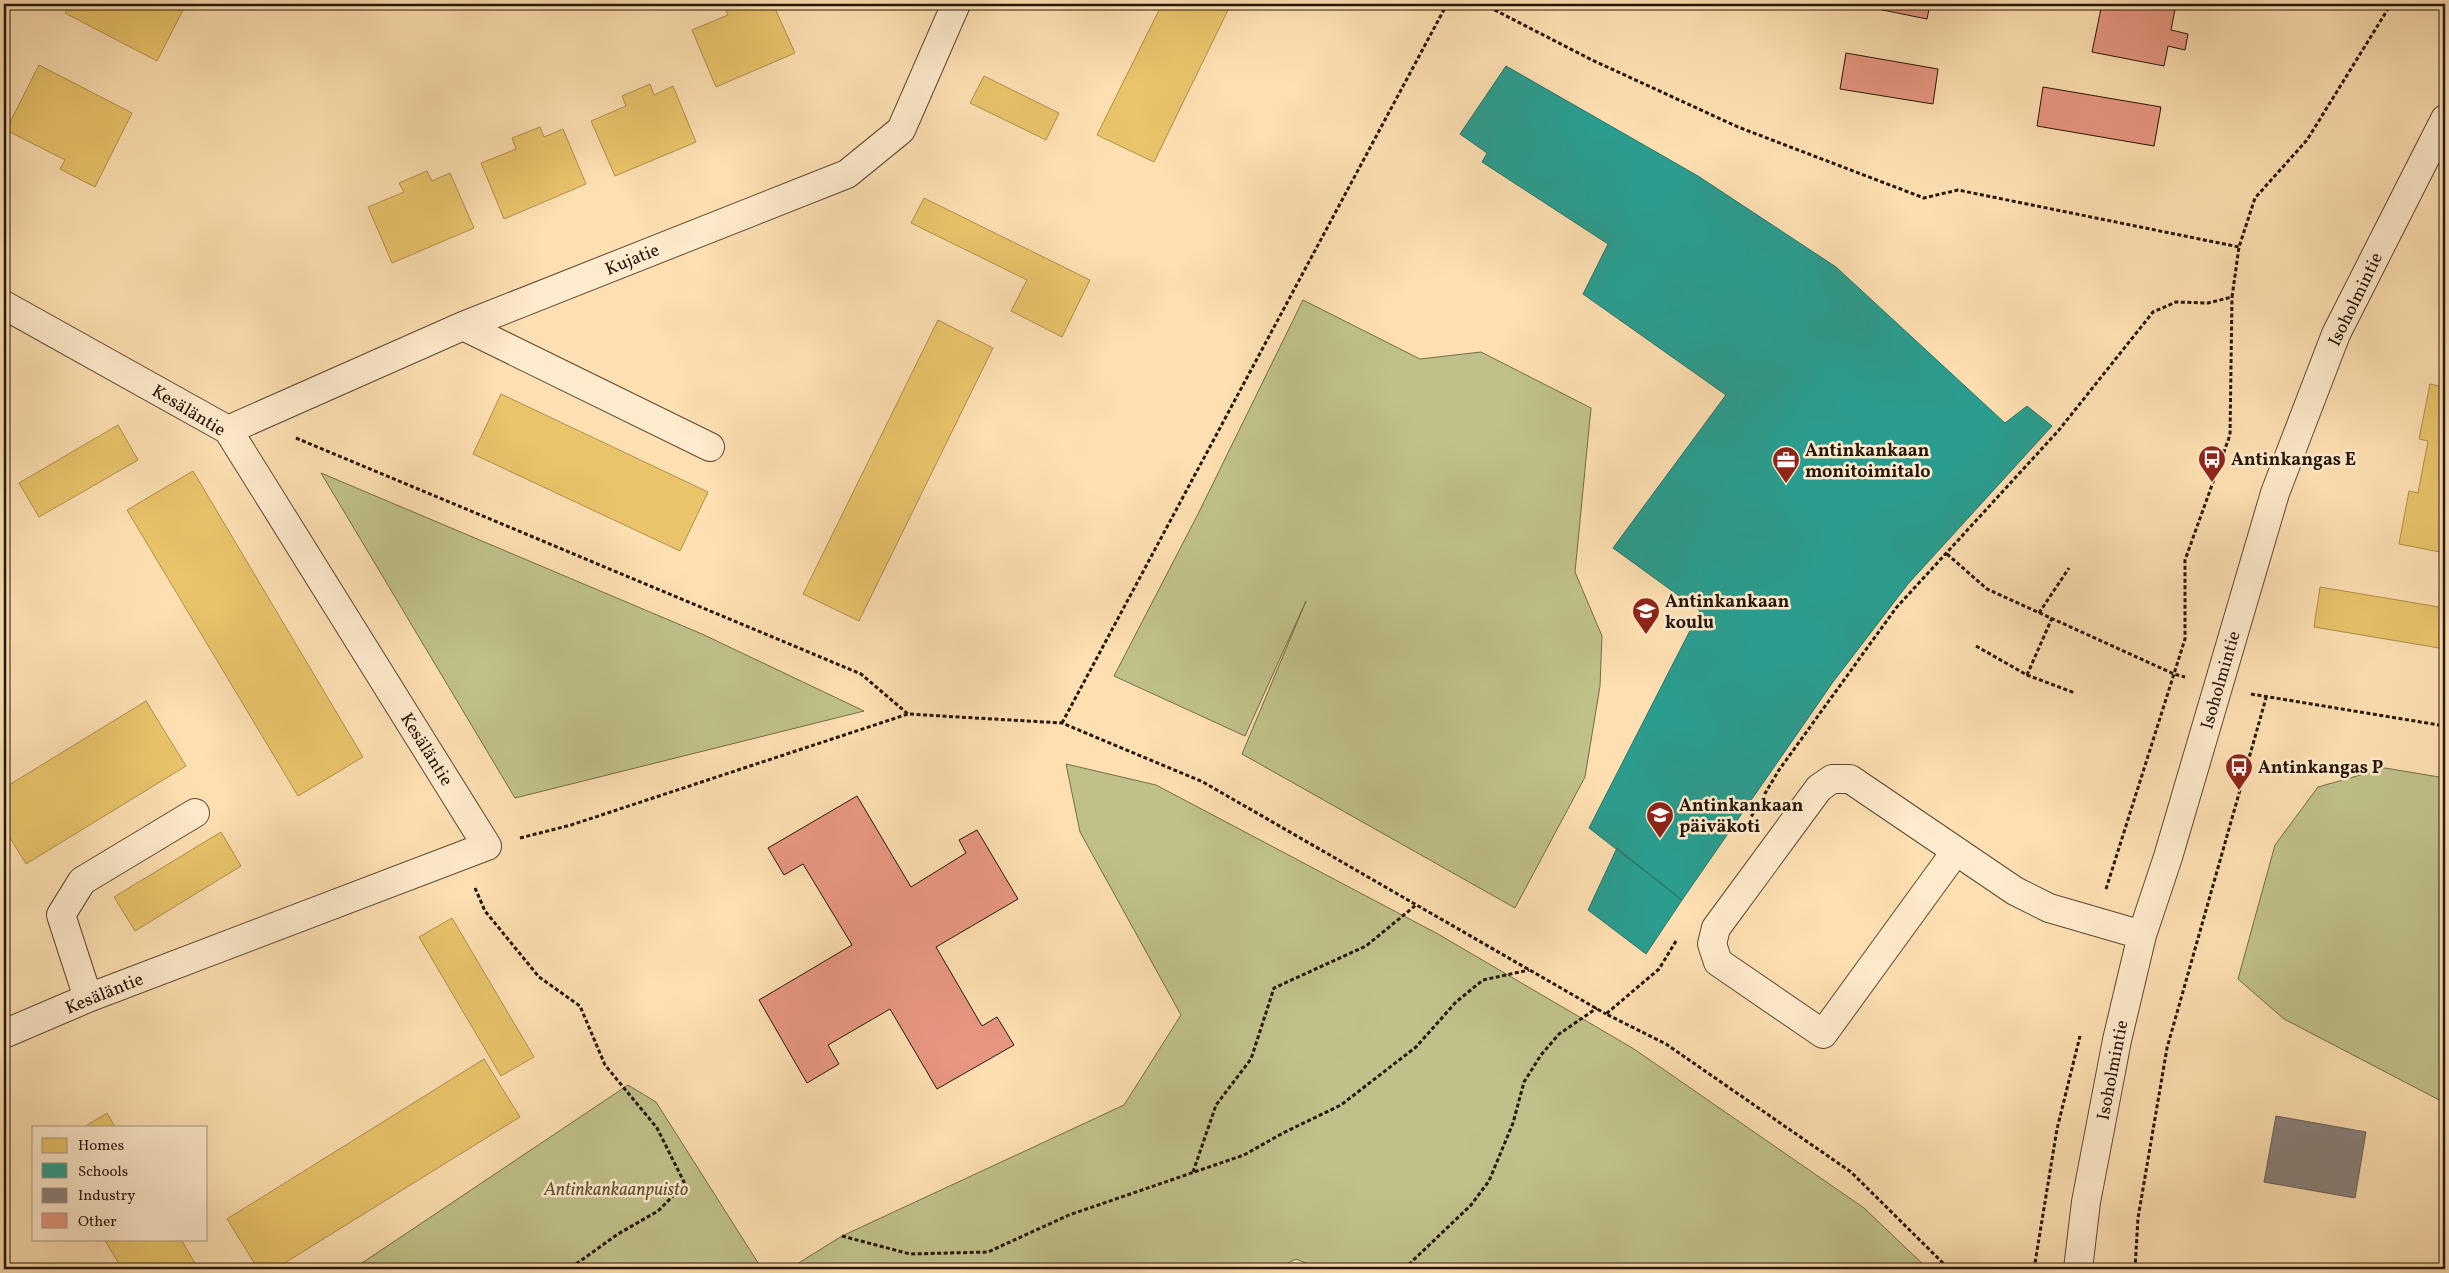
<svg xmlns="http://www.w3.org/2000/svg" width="2449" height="1273" font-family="Vollkorn,serif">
	<rect width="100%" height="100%" fill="#fddfb1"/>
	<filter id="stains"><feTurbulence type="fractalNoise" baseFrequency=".004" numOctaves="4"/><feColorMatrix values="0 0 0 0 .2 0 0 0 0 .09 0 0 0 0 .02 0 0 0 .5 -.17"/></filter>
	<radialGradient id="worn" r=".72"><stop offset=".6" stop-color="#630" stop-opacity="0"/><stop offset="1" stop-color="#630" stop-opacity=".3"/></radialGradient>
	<path fill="#c0c18a" stroke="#736c4a" d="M 1303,300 L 1420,359 L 1481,352 L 1591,408 L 1575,572 L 1602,636 L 1600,686 L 1585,777 L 1515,908 L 1242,754 L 1306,601 L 1245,736 L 1114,676 L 1198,514 Z
		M 321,473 L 702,634 L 864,711 L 515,798 Z
		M 1066,764 L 1156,785 L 1438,934 L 1634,1049 L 1864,1208 L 1928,1269 L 1320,1269 L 1296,1259 L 1276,1269 L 789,1269 L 842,1236 L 1124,1105 L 1181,1015 L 1080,832 Z
		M 2385,768 L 2445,778 L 2445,1103 L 2284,1019 L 2238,979 L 2275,845 L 2318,787 Z
		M 628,1085 L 656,1102 L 762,1269 L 353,1269 Z"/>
	<path fill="#e9c46a" stroke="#ae904e" d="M 70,4 L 186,4 L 157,61 L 65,13 Z
		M 726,4 L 773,4 L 795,53 L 716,87 L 692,30 L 728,15 L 723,5 Z
		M 1162,4 L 1231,4 L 1154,162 L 1097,135 Z
		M 39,65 L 132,113 L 95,187 L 60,169 L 65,160 L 6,130 Z
		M 984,76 L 1059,113 L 1046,140 L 970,103 Z
		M 650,84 L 654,95 L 673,86 L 696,142 L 615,176 L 591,121 L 626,106 L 622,96 Z
		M 540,127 L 544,137 L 563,129 L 586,184 L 504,219 L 481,163 L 516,149 L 512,138 Z
		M 427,171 L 432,181 L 450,173 L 474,228 L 392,263 L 368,207 L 404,192 L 399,183 Z
		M 924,198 L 1090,280 L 1062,337 L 1011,311 L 1027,280 L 911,223 Z
		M 2445,305 L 2445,334 L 2440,333 Z
		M 938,320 L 993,348 L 859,621 L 803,594 Z
		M 2445,352 L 2445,553 L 2399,544 L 2409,491 L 2418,493 L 2428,441 L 2419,439 L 2430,384 L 2439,386 Z
		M 501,394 L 708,492 L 680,551 L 473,454 Z
		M 118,425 L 138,460 L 39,517 L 19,483 Z
		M 193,471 L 363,757 L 298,796 L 127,510 Z
		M 2320,587 L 2445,608 L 2445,649 L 2314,627 Z
		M 146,701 L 186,766 L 26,864 L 4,828 L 4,788 Z
		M 221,832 L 241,866 L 135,931 L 114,897 Z
		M 452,918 L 534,1057 L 501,1076 L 419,937 Z
		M 484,1059 L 520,1117 L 275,1269 L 258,1269 L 227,1219 Z
		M 107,1113 L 115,1127 L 84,1127 Z
		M 104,1239 L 181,1239 L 196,1265 L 189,1269 L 122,1269 Z"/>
	<path fill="#2a9d8f" stroke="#297467" d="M 1506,66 L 1698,176 L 1836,267 L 2005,423 L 2027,406 L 2052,426 L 1908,584 L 1833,682 L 1682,900 L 1589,828 L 1700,611 L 1613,548 L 1726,395 L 1583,294 L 1608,244 L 1482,162 L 1487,153 L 1460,134 Z
		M 1617,848 L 1682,900 L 1646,954 L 1588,910 Z"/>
	<path fill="#8a817c" stroke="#6c615a" d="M 2276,1116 L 2366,1132 L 2355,1198 L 2264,1182 Z"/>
	<path fill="#e99782" stroke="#26160b" d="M 1858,4 L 1930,4 L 1927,19 L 1858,5 Z
		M 2102,4 L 2176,4 L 2171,30 L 2188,34 L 2185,50 L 2168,46 L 2164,66 L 2092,52 Z
		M 1846,53 L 1938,69 L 1933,104 L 1840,89 Z
		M 2043,87 L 2161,107 L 2154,146 L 2037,126 Z
		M 857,796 L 911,887 L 966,853 L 959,840 L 977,830 L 1018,899 L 936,947 L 982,1026 L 997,1017 L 1014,1045 L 937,1089 L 890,1009 L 828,1045 L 839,1064 L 807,1083 L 759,1000 L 852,945 L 803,864 L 784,875 L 768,848 Z"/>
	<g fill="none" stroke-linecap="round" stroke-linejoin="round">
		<g stroke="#5c4834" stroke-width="30">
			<path id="minor" d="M 4,305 L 228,430 L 487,846 L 88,998 L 4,1034
				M 463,326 L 710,447
				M 228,430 L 463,326 L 847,174 L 901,130 L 956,4
				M 1956,851 L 1823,1034 L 1718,962 L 1712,944 L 1716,928 L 1819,788 L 1832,779 L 1850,779 L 2015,891 L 2049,908 L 2142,935
				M 88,998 L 61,915 L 82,881 L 195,813
				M 2078,1269 L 2086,1202 L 2117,1040 L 2142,935 L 2168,857 L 2275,493 L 2336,334 L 2445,119"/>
		</g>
		<path stroke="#26160b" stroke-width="3" stroke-dasharray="4 2.5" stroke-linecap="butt" d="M 1483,4 L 1592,60 L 1738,127 L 1924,198 L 1958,190 L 2239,247
			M 1492,9 L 1495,4
			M 296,438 L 861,674 L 908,714
			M 1947,554 L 1987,589 L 2174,674 L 2185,677
			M 2039,613 L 2069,568
			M 1976,646 L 2027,675 L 2075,693
			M 2027,675 L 2052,618
			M 2251,694 L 2445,726
			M 1062,723 L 1447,4
			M 1748,822 L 1779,770 L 1896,608 L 2059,430 L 2153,312 L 2176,302 L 2208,303 L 2232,297 L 2239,247 L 2255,198 L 2307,140 L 2391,4
			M 520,838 L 571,825 L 908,714 L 1062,723 L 1203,782 L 1606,1014
			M 475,888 L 485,911 L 539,977 L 580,1006 L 605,1065 L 657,1128 L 685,1184 L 658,1211 L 618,1234 L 569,1269
			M 2106,889 L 2185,639 L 2185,560 L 2230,435 L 2232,297
			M 1676,941 L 1659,969 L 1606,1014 L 1666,1044 L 1851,1172 L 1949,1269
			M 1193,1172 L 1216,1105 L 1251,1059 L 1274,988 L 1366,946 L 1416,905
			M 842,1236 L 910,1254 L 988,1252 L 1069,1215 L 1244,1155 L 1283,1133 L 1341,1105 L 1416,1047 L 1456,1002 L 1483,980 L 1529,970
			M 1404,1269 L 1471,1205 L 1489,1181 L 1513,1123 L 1524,1082 L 1541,1055 L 1559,1034 L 1597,1008
			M 2034,1269 L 2057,1129 L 2080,1036
			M 2135,1269 L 2138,1218 L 2167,1048 L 2266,698"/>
		<use href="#minor" stroke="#feeacc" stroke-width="28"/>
	</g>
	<defs>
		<g id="bus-pin" transform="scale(1.4375)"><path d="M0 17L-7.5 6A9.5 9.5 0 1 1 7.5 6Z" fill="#8f2418" stroke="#feeacc"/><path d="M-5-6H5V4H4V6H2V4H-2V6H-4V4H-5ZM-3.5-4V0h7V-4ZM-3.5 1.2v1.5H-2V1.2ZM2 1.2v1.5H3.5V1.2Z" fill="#fff"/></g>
		<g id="office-pin" transform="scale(1.4375)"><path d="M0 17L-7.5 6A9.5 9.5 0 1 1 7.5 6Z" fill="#8f2418" stroke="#feeacc"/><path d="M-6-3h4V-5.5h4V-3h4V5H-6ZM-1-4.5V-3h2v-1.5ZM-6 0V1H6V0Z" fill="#fff"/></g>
		<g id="school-pin" transform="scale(1.4375)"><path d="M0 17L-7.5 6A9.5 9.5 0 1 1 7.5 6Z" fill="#8f2418" stroke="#feeacc"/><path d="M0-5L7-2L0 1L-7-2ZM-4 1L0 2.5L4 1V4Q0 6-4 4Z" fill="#fff"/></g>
	</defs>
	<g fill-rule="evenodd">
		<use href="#bus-pin" x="2212" y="459"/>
		<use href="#office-pin" x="1786" y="460"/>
		<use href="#school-pin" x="1646" y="611"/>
		<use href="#bus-pin" x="2239" y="767"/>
		<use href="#school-pin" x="1660" y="815"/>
	</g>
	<g text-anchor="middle" stroke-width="5" stroke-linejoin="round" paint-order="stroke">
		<g font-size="18" fill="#26160b" stroke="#feeacc">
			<text transform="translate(632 259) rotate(-22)" y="6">Kujatie</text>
			<text transform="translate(2355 299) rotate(-64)" y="6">Isoholmintie</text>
			<text transform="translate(189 410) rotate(31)" y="6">Kesäläntie</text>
			<text transform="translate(2220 680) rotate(-74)" y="6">Isoholmintie</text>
			<text transform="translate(427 749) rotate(58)" y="6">Kesäläntie</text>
			<text transform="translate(104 993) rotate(-22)" y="6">Kesäläntie</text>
			<text transform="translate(2112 1070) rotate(-79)" y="6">Isoholmintie</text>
		</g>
		<g font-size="18" font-weight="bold" fill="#26160b" stroke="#feeacc" text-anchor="start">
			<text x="1805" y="456">Antinkankaan<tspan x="1805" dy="21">monitoimitalo</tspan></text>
			<text x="2231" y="465">Antinkangas E</text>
			<text x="1665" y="607">Antinkankaan<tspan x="1665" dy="21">koulu</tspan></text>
			<text x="2258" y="773">Antinkangas P</text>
			<text x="1679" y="811">Antinkankaan<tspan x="1679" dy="21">päiväkoti</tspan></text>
		</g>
		<g font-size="18" font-style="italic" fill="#5c5237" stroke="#feeacc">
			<text x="616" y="1195">Antinkankaanpuisto</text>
		</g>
	</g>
	<rect width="2449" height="1273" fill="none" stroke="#fddfb1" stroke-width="20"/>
	<rect x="5" y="5" width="2439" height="1263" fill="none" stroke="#26160b" stroke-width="2.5"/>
	<rect x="10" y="10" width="2429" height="1253" fill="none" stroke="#26160b"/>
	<rect x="32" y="1126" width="175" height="115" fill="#feeacc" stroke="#a8957f"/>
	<rect x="42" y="1138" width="25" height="15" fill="#e9c46a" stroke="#a8957f"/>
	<text x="78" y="1150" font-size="15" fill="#26160b">Homes</text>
	<rect x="42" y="1163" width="25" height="15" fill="#2a9d8f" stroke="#a8957f"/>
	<text x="78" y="1176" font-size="15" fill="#26160b">Schools</text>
	<rect x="42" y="1188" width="25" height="15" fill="#8a817c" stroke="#a8957f"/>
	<text x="78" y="1200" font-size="15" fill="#26160b">Industry</text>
	<rect x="42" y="1213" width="25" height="15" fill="#e99782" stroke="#a8957f"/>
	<text x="78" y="1226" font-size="15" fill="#26160b">Other</text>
	<rect width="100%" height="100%" filter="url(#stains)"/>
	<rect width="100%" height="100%" fill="url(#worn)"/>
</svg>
